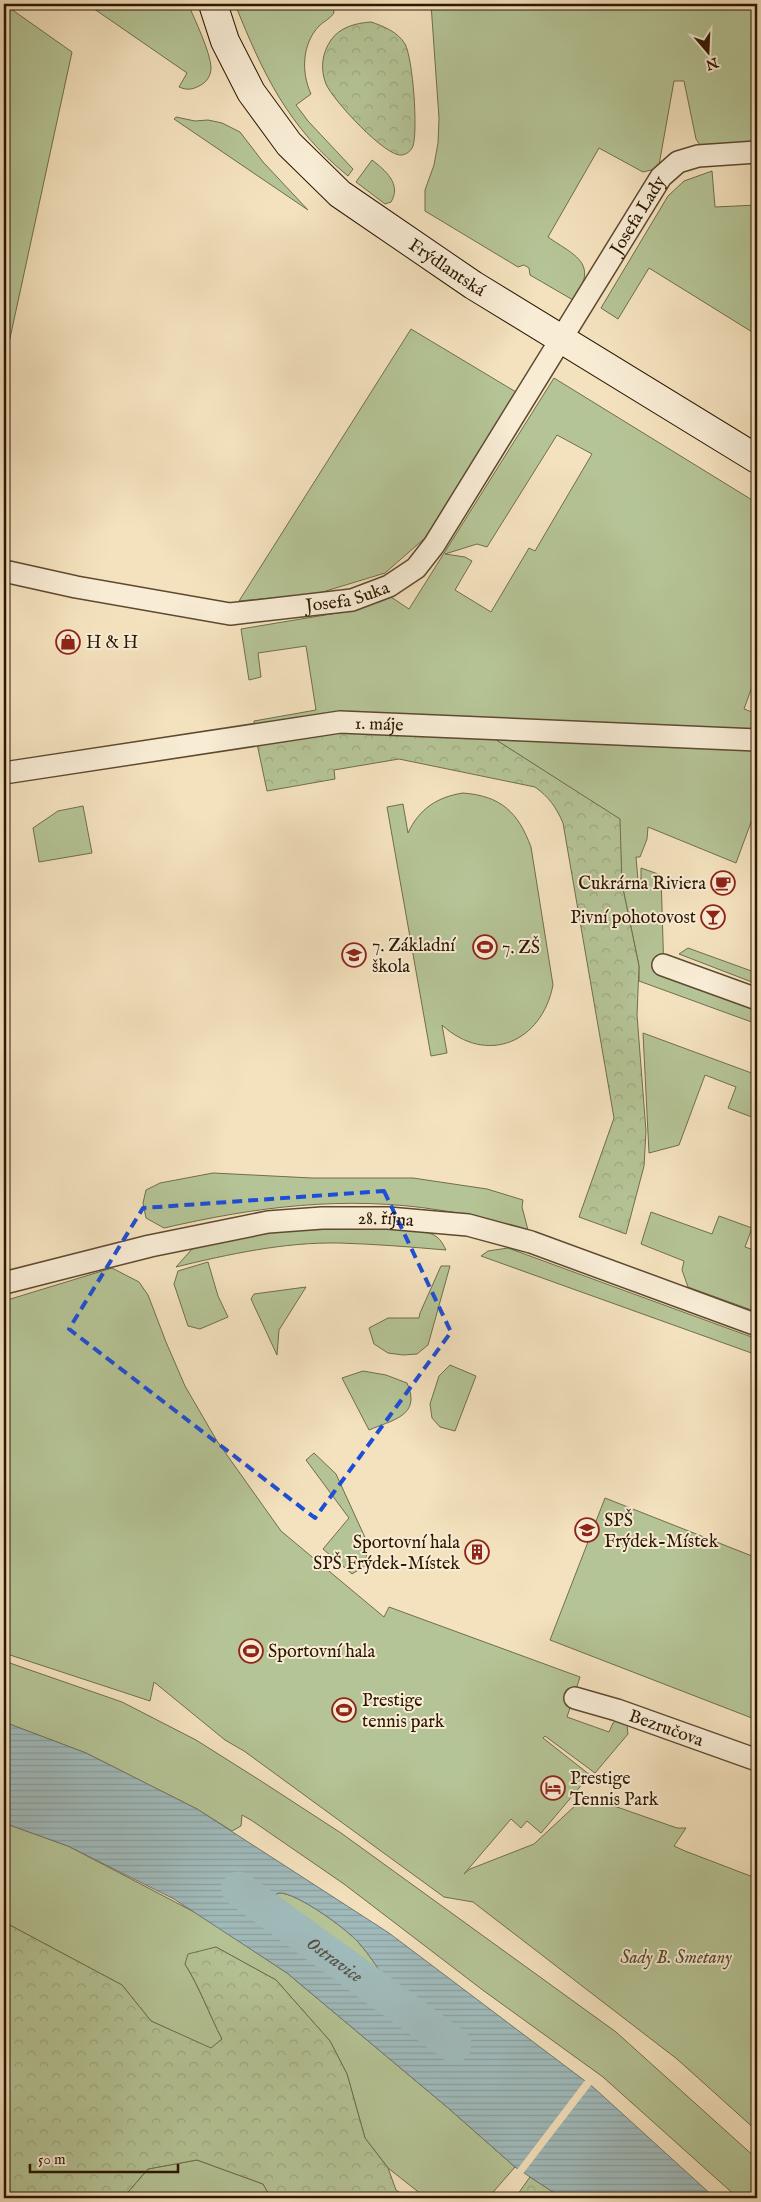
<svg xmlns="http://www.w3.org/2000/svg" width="761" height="2202" font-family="'IM FELL English',serif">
	<defs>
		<pattern id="forest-crowns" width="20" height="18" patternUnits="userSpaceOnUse" patternTransform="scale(1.25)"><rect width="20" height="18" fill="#b5c496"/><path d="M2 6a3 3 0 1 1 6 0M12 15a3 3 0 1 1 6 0" fill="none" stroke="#9ca880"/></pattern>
		<pattern id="water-rules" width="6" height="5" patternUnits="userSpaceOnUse" patternTransform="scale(1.25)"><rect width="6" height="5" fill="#a0bbbc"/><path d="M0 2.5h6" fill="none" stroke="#8aa0a0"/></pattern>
	</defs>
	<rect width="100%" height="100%" fill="#f4e2be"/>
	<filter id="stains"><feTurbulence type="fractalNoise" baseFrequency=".004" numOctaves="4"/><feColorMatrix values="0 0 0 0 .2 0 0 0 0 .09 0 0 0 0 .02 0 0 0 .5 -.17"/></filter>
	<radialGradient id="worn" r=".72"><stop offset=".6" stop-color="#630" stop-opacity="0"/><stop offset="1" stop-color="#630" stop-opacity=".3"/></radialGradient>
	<path fill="#b5c496" stroke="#706e4b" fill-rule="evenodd" d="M 4,4 L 72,52 L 4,366 Z
		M 87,4 L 188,4 C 194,18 211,53 211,68 C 211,76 206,83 199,86 C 192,90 186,90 179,87 L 187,73 Z
		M 235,4 L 333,4 L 334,13 C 330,19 324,21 319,26 C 302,44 301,72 311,94 L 296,105 L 308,121 L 353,169 L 348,176 C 288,127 263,74 235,4 Z
		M 431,4 L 757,4 L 757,143 L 700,145 L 696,139 L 684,81 L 674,81 L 659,165 L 655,169 L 643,172 L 599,148 L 548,237 C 575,256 600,263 573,300 L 530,275 L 529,268 L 524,265 L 518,267 L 425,211 L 425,190 L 434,165 L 438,143 L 439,118 Z
		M 176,117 L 195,121 L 208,120 L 222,123 L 240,132 L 263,162 L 308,210 L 174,119 Z
		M 372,160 C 385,170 402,184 391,202 L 385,204 L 356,182 Z
		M 712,171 L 715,207 L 757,205 L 757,335 L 649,268 L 618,319 L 601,308 L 668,196 L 684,181 Z
		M 411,329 L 516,392 L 425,538 L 385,573 L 316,594 L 239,601 Z
		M 554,378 L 757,503 L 757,673 L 744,709 L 757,714 L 757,806 L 736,863 L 648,827 L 647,839 L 640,857 L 636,857 L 638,880 L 641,879 L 641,868 L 661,875 L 664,975 L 757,1010 L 757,1024 L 639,981 L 639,966 L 622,884 L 619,819 L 479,729 L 255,734 L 254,721 L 316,710 L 306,646 L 258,653 L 261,677 L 249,680 L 241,629 L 355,610 L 391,597 L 409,609 ZM 557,435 L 592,454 L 535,551 L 529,548 L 491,612 L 455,590 L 472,561 L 465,557 L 445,554 L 477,544 L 487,547 Z
		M 463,793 C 501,796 518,812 531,847 L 553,985 C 542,1042 487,1066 442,1025 L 447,1053 L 431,1056 L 387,807 L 403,804 L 408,833 C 419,809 437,797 463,793 Z
		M 83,806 L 92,853 L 39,862 L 33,828 L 58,811 Z
		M 688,948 L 757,973 L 757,984 L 679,954 Z
		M 643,1033 L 757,1075 L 757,1119 L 728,1108 L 736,1087 L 705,1075 L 679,1145 L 649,1153 Z
		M 213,1173 L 312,1178 L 413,1178 L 487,1189 L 523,1200 L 522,1207 L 528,1230 C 498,1223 469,1214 439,1210 C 345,1195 255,1207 164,1228 L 146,1218 L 143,1203 L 146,1190 L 160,1183 Z
		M 651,1212 L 712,1234 L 719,1216 L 752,1228 L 745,1247 L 757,1251 L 757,1312 L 688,1287 L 682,1270 L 684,1261 L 641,1244 Z
		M 301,1227 C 326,1227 421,1223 437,1237 C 441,1240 444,1246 446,1250 C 411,1247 375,1244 339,1243 C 285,1242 229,1254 176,1267 L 192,1249 L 252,1234 Z
		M 508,1248 L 757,1339 L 757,1355 L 481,1256 L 488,1251 Z
		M 208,1262 L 218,1296 L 228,1317 L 200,1329 L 188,1326 L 174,1284 L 178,1271 Z
		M 441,1266 L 450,1266 L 428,1345 L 417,1354 L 403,1355 L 388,1353 L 374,1344 L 369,1328 L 388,1318 L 419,1318 L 420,1313 Z
		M 112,1268 L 139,1282 L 148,1295 L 166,1342 L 185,1386 L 217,1441 L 281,1531 L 384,1617 L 389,1607 L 580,1677 L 567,1717 L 609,1732 L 613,1723 L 616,1721 L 627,1725 L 628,1734 L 595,1773 L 545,1736 L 543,1738 L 590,1775 L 541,1833 L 527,1821 L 521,1828 L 511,1819 L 464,1874 L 470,1869 L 534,1844 L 578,1803 L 583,1805 L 597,1800 L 677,1828 L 686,1828 L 674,1846 L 685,1851 L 753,1877 L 757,1865 L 757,2131 L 677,2059 L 473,1902 L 444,1897 L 244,1751 L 225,1740 L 154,1682 L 150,1701 L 4,1653 L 4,1301 Z
		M 306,1287 L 279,1330 L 277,1355 L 251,1299 L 254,1294 Z
		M 450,1365 L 476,1376 L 455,1431 L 440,1427 L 432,1418 L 430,1404 L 439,1376 Z
		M 363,1371 L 386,1375 L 407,1383 C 422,1416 392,1420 369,1430 L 342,1378 Z
		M 314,1453 L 336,1474 L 368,1544 L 365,1566 L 352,1574 L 323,1549 L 349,1518 L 306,1460 Z
		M 605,1498 L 757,1558 L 757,1720 L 550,1640 Z
		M 4,1661 L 122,1702 L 196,1740 L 261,1781 L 341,1833 L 616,2032 L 757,2159 L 757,2198 L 738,2198 L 603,2077 L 484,1991 L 344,1884 L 251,1820 L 242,1815 L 241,1826 L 232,1831 L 197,1809 L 86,1753 L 4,1722 Z
		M 4,1823 L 68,1846 L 198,1914 L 287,1973 L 447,2107 L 515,2167 L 488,2198 L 426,2198 L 388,2168 L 365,2138 L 347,2074 L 330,2041 L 276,1980 L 216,1947 L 205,1951 L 185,1964 C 200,1988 209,2014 222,2039 L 211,2049 L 151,2021 L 122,1985 L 4,1922 Z
		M 279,1893 C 296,1892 347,1929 359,1943 C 369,1954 377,1968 387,1980 C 400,1995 419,1987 420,2016 L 413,2018 L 396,2007 L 353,1957 L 290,1933 L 279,1920 L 271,1901 L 274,1895 Z
		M 197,2160 L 263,2184 L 271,2198 L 123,2198 L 148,2169 Z"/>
	<path fill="url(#forest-crowns)" stroke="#706e4b" d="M 371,22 C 383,26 398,32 405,44 C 413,59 418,130 413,146 C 411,151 407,154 402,155 C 386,158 332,99 326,84 C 320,69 322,53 331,40 C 340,27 356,23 371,22 Z
		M 479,729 L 620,819 L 622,884 L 639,966 L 637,1015 L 646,1131 L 644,1166 L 626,1234 L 579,1217 L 614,1118 L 563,823 C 556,807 549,797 535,787 L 399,759 L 334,770 L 335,779 L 267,791 L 255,734 Z
		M 4,1922 L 122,1985 L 151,2021 L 211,2048 L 222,2039 C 209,2014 200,1988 185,1964 L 188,1954 L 216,1947 L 276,1980 L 330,2041 L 347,2074 L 365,2138 L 388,2168 L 396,2190 L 408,2198 L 271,2198 L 263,2184 L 197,2160 L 148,2169 L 123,2198 L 4,2198 Z
		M 530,2177 L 562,2198 L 515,2198 Z"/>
	<path fill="url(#water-rules)" stroke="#727971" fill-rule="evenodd" d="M 4,1722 L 86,1753 L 197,1809 L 389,1933 L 593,2087 L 715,2198 L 562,2198 L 515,2167 L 447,2107 L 287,1973 L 174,1899 L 68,1846 L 4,1823 ZM 279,1893 C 296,1892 347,1929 359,1943 C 369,1954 377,1968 387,1980 C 400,1995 419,1987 420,2016 L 412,2018 L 396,2007 L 353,1957 L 290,1933 L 279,1920 L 271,1901 L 274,1895 Z"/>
	<path fill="#f4e2be" d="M 586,2079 L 592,2084 L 522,2175 L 516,2171 Z"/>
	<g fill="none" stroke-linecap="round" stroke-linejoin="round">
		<path stroke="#a0bbbc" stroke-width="35" id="s1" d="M 239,1889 L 454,2045"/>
		<g stroke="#5e4a30" stroke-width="24">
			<g id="street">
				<path id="s2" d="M 4,571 L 76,587 L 230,614 L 352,600 L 389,586 L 416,568 L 434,545 L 661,177 L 678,162 L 698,156 L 757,152"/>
				<path id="s3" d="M 4,773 L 340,722 L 757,740"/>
				<path d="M 663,965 L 757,999"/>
				<path id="s4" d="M 4,1283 L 150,1246 L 268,1222 L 322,1218 L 388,1218 L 468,1225 L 531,1242 L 757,1325"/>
				<path id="s5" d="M 575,1698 L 617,1710 L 757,1760"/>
			</g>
		</g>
		<g stroke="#2c1700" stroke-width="30">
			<g id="secondary">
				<path id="s6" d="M 213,4 L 225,41 L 251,92 L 289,144 L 340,194 L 473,285 L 757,459"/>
			</g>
		</g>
		<use href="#street" stroke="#f8ecd5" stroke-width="21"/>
		<use href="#secondary" stroke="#f8ecd5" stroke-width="28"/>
	</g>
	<path fill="none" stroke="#1d4ed8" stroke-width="4" stroke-dasharray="10 6" stroke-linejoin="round" d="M 384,1191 L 451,1332 L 315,1518 L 69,1329 L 143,1208 Z"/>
	<defs>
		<g id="shop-ring" transform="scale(1.25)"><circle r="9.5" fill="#f8ecd5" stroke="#8f2418" stroke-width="1.5"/><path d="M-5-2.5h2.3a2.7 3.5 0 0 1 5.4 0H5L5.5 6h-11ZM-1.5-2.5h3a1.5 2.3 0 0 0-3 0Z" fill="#8f2418"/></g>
		<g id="cafe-ring" transform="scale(1.25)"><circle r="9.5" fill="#f8ecd5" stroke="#8f2418" stroke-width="1.5"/><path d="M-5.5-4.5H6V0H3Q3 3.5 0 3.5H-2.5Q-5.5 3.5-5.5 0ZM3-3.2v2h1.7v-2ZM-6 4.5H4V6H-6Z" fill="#8f2418"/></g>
		<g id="bar-ring" transform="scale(1.25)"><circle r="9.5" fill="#f8ecd5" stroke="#8f2418" stroke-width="1.5"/><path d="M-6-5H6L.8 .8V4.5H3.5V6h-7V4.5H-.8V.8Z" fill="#8f2418"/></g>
		<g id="stadium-ring" transform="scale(1.25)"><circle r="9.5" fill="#f8ecd5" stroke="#8f2418" stroke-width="1.5"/><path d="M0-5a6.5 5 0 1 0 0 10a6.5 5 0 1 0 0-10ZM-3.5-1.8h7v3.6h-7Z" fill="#8f2418"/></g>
		<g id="school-ring" transform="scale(1.25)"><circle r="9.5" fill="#f8ecd5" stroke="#8f2418" stroke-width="1.5"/><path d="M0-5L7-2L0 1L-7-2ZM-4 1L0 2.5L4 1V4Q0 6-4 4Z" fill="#8f2418"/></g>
		<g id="university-ring" transform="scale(1.25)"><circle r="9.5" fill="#f8ecd5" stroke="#8f2418" stroke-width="1.5"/><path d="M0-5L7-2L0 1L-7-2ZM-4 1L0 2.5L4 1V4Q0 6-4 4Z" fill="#8f2418"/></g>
		<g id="building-ring" transform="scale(1.25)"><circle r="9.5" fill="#f8ecd5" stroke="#8f2418" stroke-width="1.5"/><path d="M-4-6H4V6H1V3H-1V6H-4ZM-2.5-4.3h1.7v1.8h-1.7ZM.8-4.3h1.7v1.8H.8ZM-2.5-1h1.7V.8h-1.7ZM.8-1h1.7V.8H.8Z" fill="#8f2418"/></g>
		<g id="hotel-ring" transform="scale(1.25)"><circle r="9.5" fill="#f8ecd5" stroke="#8f2418" stroke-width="1.5"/><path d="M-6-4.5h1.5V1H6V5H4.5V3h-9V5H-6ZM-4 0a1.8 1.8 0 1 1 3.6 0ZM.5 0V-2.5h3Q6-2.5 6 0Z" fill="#8f2418"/></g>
	</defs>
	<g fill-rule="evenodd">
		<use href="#shop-ring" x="68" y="642"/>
		<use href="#cafe-ring" x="723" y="883"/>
		<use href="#bar-ring" x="713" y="917"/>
		<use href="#stadium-ring" x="485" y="947"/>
		<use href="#school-ring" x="354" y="955"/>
		<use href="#university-ring" x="587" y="1530"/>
		<use href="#building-ring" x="477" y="1552"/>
		<use href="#stadium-ring" x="251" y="1651"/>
		<use href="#stadium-ring" x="344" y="1710"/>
		<use href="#hotel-ring" x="553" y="1788"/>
	</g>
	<g text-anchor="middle" stroke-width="4" stroke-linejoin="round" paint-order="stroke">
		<g font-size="18" fill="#2c1700" stroke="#f8ecd5">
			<text dy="6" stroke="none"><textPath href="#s2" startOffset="842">Josefa Lady</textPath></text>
			<text dy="6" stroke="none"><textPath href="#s6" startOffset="362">Frýdlantská</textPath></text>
			<text dy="6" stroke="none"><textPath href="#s2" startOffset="349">Josefa Suka</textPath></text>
			<text dy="6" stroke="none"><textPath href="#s3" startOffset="379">1. máje</textPath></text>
			<text dy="6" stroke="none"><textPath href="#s4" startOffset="389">28. října</textPath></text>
			<text dy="6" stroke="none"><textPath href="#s5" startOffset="96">Bezručova</textPath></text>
		</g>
		<g font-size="18" fill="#2c1700" stroke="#f8ecd5" text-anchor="start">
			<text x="86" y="648">H &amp; H</text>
			<text x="706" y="889" text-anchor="end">Cukrárna Riviera</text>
			<text x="696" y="923" text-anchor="end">Pivní pohotovost</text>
			<text x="372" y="951">7. Základní<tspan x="372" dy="21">škola</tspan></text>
			<text x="502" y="953">7. ZŠ</text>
			<text x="604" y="1526">SPŠ<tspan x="604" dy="21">Frýdek-Místek</tspan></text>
			<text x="460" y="1548" text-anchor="end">Sportovní hala<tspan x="460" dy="21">SPŠ Frýdek-Místek</tspan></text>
			<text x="268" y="1657">Sportovní hala</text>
			<text x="362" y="1706">Prestige<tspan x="362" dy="21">tennis park</tspan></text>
			<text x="570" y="1784">Prestige<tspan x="570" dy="21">Tennis Park</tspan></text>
		</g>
		<g font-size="18" font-style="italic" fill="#554b2d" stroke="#f8ecd5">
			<text x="676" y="1963">Sady B. Smetany</text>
		</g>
		<g font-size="19" font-style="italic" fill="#555042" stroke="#f8ecd5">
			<text dy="7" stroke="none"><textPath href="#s1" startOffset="119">Ostravice</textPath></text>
		</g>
	</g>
	<rect width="761" height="2202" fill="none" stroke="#f4e2be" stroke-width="20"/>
	<rect x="5" y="5" width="751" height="2192" fill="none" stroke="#2c1700" stroke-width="2.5"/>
	<rect x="10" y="10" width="741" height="2182" fill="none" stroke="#2c1700"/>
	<g transform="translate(708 52) rotate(161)" stroke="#f8ecd5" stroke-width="4" paint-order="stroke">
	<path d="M0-4L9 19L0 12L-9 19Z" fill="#2c1700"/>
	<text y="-8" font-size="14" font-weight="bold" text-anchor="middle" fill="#2c1700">N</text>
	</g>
	<path d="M30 2164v8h148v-8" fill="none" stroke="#2c1700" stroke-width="2.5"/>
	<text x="38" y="2164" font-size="15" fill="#2c1700" stroke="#f8ecd5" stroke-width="4" paint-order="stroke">50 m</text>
	<rect width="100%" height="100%" filter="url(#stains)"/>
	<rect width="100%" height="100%" fill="url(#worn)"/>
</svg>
